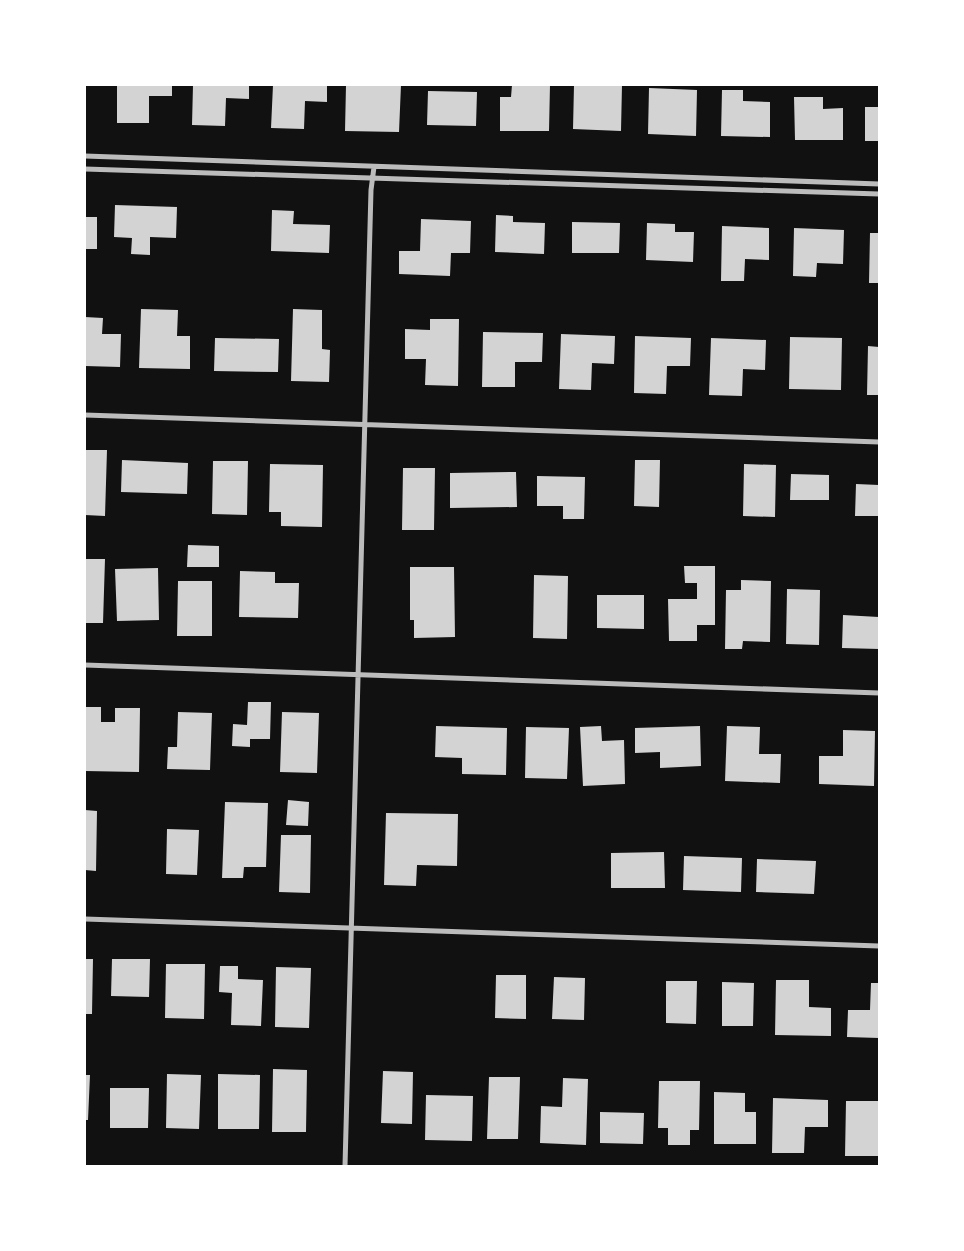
<svg xmlns="http://www.w3.org/2000/svg" width="964" height="1251" font-family="'Public Sans',sans-serif">
	<rect width="100%" height="100%" fill="#111"/>
	<path fill="#d3d3d3" d="M 117,85 L 172,85 L 172,96 L 149,96 L 149,123 L 117,123 Z
		M 193,85 L 249,85 L 249,99 L 226,98 L 225,126 L 192,125 Z
		M 273,85 L 327,85 L 327,102 L 305,101 L 304,129 L 271,128 Z
		M 346,85 L 401,85 L 399,132 L 345,131 Z
		M 512,85 L 550,85 L 549,131 L 500,131 L 500,97 L 511,97 Z
		M 574,85 L 622,85 L 621,131 L 573,129 Z
		M 649,88 L 697,90 L 696,136 L 648,134 Z
		M 722,90 L 743,90 L 743,101 L 770,102 L 770,137 L 721,136 Z
		M 428,91 L 477,92 L 476,126 L 427,125 Z
		M 794,97 L 823,97 L 823,109 L 843,108 L 843,140 L 795,140 Z
		M 865,107 L 879,107 L 879,141 L 865,141 Z
		M 115,205 L 177,207 L 176,238 L 150,237 L 150,255 L 131,254 L 132,238 L 114,237 Z
		M 272,210 L 294,211 L 293,224 L 330,225 L 329,253 L 271,251 Z
		M 496,215 L 513,216 L 513,222 L 545,223 L 544,254 L 495,252 Z
		M 85,217 L 97,217 L 97,249 L 85,249 Z
		M 421,219 L 471,221 L 470,253 L 451,253 L 450,276 L 399,274 L 399,251 L 420,251 Z
		M 572,222 L 620,223 L 619,253 L 572,253 Z
		M 647,223 L 675,224 L 675,232 L 694,232 L 693,262 L 646,260 Z
		M 722,226 L 769,228 L 769,260 L 745,259 L 744,281 L 721,281 Z
		M 794,228 L 844,230 L 843,264 L 817,263 L 816,277 L 793,276 Z
		M 870,233 L 879,233 L 879,283 L 869,283 Z
		M 141,309 L 178,310 L 177,336 L 190,336 L 190,369 L 139,368 Z
		M 293,309 L 322,310 L 322,349 L 330,350 L 329,382 L 291,381 Z
		M 85,317 L 103,318 L 102,334 L 121,334 L 120,367 L 85,366 Z
		M 430,319 L 459,319 L 458,386 L 425,385 L 426,359 L 405,359 L 405,329 L 430,330 Z
		M 483,332 L 543,333 L 542,362 L 515,362 L 515,387 L 482,387 Z
		M 561,334 L 615,336 L 614,364 L 592,363 L 591,390 L 559,389 Z
		M 635,336 L 691,338 L 690,366 L 667,366 L 666,394 L 634,393 Z
		M 790,337 L 842,338 L 841,390 L 789,389 Z
		M 215,338 L 279,339 L 278,372 L 214,371 Z
		M 711,338 L 766,340 L 765,370 L 743,369 L 742,396 L 709,395 Z
		M 868,346 L 879,347 L 879,395 L 867,395 Z
		M 85,450 L 107,450 L 105,516 L 85,515 Z
		M 122,460 L 188,463 L 187,494 L 121,492 Z
		M 635,460 L 660,460 L 659,507 L 634,506 Z
		M 213,461 L 248,461 L 247,515 L 212,514 Z
		M 270,464 L 323,465 L 322,527 L 281,526 L 281,512 L 269,512 Z
		M 744,464 L 776,465 L 775,517 L 743,516 Z
		M 403,468 L 435,468 L 434,530 L 402,530 Z
		M 516,472 L 517,507 L 450,508 L 450,473 Z
		M 791,474 L 829,475 L 829,500 L 790,500 Z
		M 537,476 L 585,477 L 584,519 L 563,519 L 563,506 L 537,506 Z
		M 856,484 L 879,485 L 879,516 L 855,516 Z
		M 188,545 L 219,546 L 219,567 L 187,567 Z
		M 85,559 L 105,559 L 103,623 L 85,623 Z
		M 684,566 L 715,566 L 715,625 L 697,625 L 697,641 L 669,641 L 668,599 L 697,599 L 697,583 L 685,583 Z
		M 410,567 L 454,567 L 455,637 L 414,638 L 414,620 L 410,620 Z
		M 158,568 L 159,620 L 117,621 L 115,569 Z
		M 240,571 L 275,572 L 275,583 L 299,583 L 298,618 L 239,617 Z
		M 534,575 L 568,576 L 567,639 L 533,638 Z
		M 741,580 L 771,581 L 770,642 L 743,641 L 742,649 L 725,649 L 726,590 L 741,590 Z
		M 178,581 L 212,581 L 212,636 L 177,636 Z
		M 787,589 L 820,590 L 819,645 L 786,644 Z
		M 597,595 L 644,595 L 644,629 L 597,628 Z
		M 843,615 L 879,617 L 879,649 L 842,648 Z
		M 248,702 L 271,702 L 270,739 L 250,739 L 250,747 L 232,746 L 233,724 L 247,725 Z
		M 85,707 L 101,707 L 101,722 L 115,722 L 115,708 L 140,708 L 139,772 L 85,771 Z
		M 178,712 L 212,713 L 210,770 L 167,769 L 168,747 L 177,747 Z
		M 282,712 L 319,713 L 317,773 L 280,772 Z
		M 436,726 L 507,728 L 506,775 L 462,774 L 462,758 L 435,757 Z
		M 601,726 L 602,741 L 624,740 L 625,784 L 583,786 L 580,727 Z
		M 700,726 L 701,766 L 660,768 L 660,752 L 635,753 L 635,728 Z
		M 727,726 L 760,727 L 759,754 L 781,754 L 780,783 L 725,781 Z
		M 526,727 L 569,728 L 567,779 L 525,778 Z
		M 843,730 L 875,731 L 874,786 L 819,784 L 819,756 L 843,756 Z
		M 288,800 L 309,802 L 308,826 L 286,825 Z
		M 225,802 L 268,803 L 266,867 L 244,867 L 243,878 L 222,878 Z
		M 85,810 L 97,811 L 96,871 L 85,870 Z
		M 386,813 L 458,814 L 457,866 L 417,865 L 416,886 L 384,885 Z
		M 167,829 L 199,830 L 197,875 L 166,874 Z
		M 281,835 L 311,835 L 310,893 L 279,892 Z
		M 664,852 L 665,888 L 611,888 L 611,853 Z
		M 684,856 L 742,858 L 741,892 L 683,890 Z
		M 757,859 L 816,861 L 814,894 L 756,892 Z
		M 85,959 L 93,959 L 92,1014 L 85,1014 Z
		M 112,959 L 150,959 L 149,997 L 111,996 Z
		M 166,964 L 205,964 L 204,1019 L 165,1018 Z
		M 220,966 L 238,966 L 238,979 L 263,980 L 261,1026 L 231,1025 L 232,993 L 219,992 Z
		M 276,967 L 311,968 L 309,1028 L 275,1027 Z
		M 496,975 L 526,975 L 526,1019 L 495,1018 Z
		M 554,977 L 585,978 L 584,1020 L 552,1019 Z
		M 776,980 L 809,980 L 809,1007 L 831,1008 L 831,1036 L 775,1035 Z
		M 666,981 L 697,981 L 696,1024 L 666,1023 Z
		M 722,982 L 754,983 L 753,1026 L 722,1026 Z
		M 871,983 L 879,983 L 879,1038 L 847,1037 L 848,1010 L 870,1010 Z
		M 273,1069 L 307,1070 L 306,1132 L 272,1132 Z
		M 383,1071 L 413,1072 L 412,1124 L 381,1123 Z
		M 167,1074 L 201,1075 L 199,1129 L 166,1128 Z
		M 218,1074 L 260,1075 L 259,1129 L 218,1129 Z
		M 85,1075 L 90,1075 L 88,1120 L 85,1120 Z
		M 489,1077 L 520,1077 L 518,1139 L 487,1139 Z
		M 563,1078 L 588,1079 L 586,1145 L 540,1143 L 541,1106 L 562,1107 Z
		M 659,1081 L 700,1081 L 699,1130 L 690,1130 L 690,1145 L 668,1145 L 668,1128 L 658,1128 Z
		M 110,1088 L 149,1088 L 148,1128 L 110,1128 Z
		M 714,1092 L 745,1093 L 745,1112 L 756,1112 L 756,1144 L 714,1144 Z
		M 426,1095 L 473,1096 L 472,1141 L 425,1140 Z
		M 773,1098 L 828,1100 L 828,1127 L 805,1127 L 804,1153 L 772,1153 Z
		M 846,1101 L 879,1101 L 879,1156 L 845,1156 Z
		M 600,1112 L 644,1113 L 643,1144 L 600,1143 Z"/>
	<g fill="none" stroke-linecap="round" stroke-linejoin="round">
		<path stroke="#bcbcbc" stroke-width="5" d="M 85,156 L 879,184
			M 85,169 L 879,194
			M 85,415 L 879,442
			M 85,665 L 879,693
			M 85,919 L 879,946
			M 345,1166 L 371,190 L 374,167"/>
	</g>
	<rect width="964" height="1251" fill="none" stroke="#ffffff" stroke-width="172"/>
</svg>
